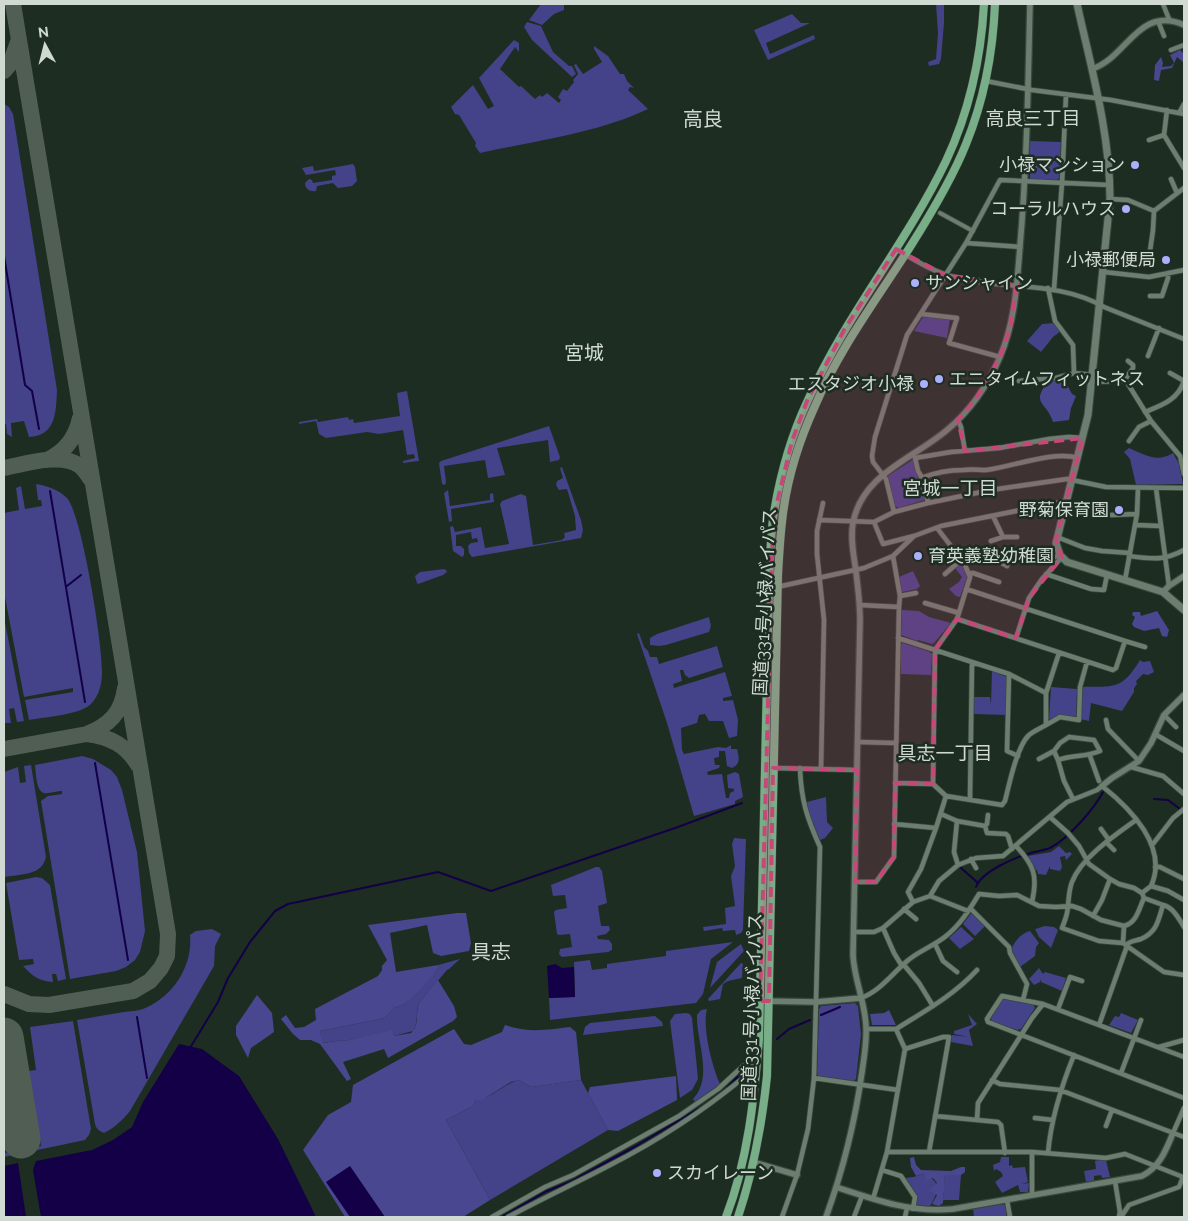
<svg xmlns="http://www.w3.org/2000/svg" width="1188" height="1221" font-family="Raleway,'Noto Sans JP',sans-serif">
	<rect width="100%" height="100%" fill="#1d2d21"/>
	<path fill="#444288" d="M 541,4 L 564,4 L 564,10 L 554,14 L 542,25 L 529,20 Z
		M 936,4 L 944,4 L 944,23 L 941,59 L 939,64 L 929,66 L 928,62 L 936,59 L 938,33 Z
		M 792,14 L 801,23 L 810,23 L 766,43 L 770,54 L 814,35 L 815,39 L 768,60 L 754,30 Z
		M 527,22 L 541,26 L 553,52 L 569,66 L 572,66 L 576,74 L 572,77 L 532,40 L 524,27 Z
		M 514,40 L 519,43 L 519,52 L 515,47 L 500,69 L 519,87 L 521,86 L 535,99 L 540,95 L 542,97 L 547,93 L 559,103 L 561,100 L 558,97 L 563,89 L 567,91 L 574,82 L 573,80 L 578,74 L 574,65 L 576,64 L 583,74 L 602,62 L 594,49 L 594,46 L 608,56 L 620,74 L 624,74 L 627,81 L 634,88 L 630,87 L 628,90 L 648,109 C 598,133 534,141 480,153 L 475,146 L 476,143 L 459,115 L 455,114 L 451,107 L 473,85 L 488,109 L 494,106 L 479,78 Z
		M 4,104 L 9,107 L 13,114 L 57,390 C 56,412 56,436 29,437 L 24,421 L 11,423 L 12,437 L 7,434 L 6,424 L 4,424 Z
		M 1030,141 L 1061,142 L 1059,178 L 1057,180 L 1030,179 Z
		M 353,164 L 355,167 L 357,181 L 352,186 L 338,188 L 333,183 L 317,186 L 316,191 C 310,192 305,189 305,183 L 309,179 L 312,180 L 313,183 L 332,180 L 332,176 L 336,175 L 335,170 L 306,175 L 302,168 L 313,166 L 314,171 Z
		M 923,317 L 950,319 L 947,338 L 914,331 Z
		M 1054,323 L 1061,331 L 1053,337 L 1041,352 L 1027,341 L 1042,324 Z
		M 407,391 L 419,461 L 403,463 L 403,461 L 415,458 L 414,454 L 407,455 L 403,430 L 379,434 L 367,432 L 326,438 L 319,434 L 316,421 L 299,424 L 299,422 L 317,419 L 318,422 L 348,417 L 349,420 L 353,419 L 354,423 L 400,416 L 397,393 Z
		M 549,426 L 560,457 L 559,460 L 550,462 L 548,440 L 497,448 L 505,475 L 488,478 L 485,460 L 444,466 L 446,482 L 445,485 L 442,484 L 439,463 L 441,461 Z
		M 1129,448 C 1145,455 1157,463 1173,453 L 1179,464 L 1183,484 L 1136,485 L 1130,459 L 1124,452 Z
		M 914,459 L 925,498 L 924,500 L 899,508 L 894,506 L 887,478 L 888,476 Z
		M 562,467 L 581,520 L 583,530 L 581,538 L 472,557 L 469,553 L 468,546 L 471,543 L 478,542 L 477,538 L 472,539 L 471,532 L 456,535 L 456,546 L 461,546 L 464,549 L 464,555 L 462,557 L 453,551 L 450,527 L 453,526 L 455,532 L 481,527 L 485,548 L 509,544 L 500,504 L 502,501 L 521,494 L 526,496 L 533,545 L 562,540 L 565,537 L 564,533 L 576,530 L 575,516 L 567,489 L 559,490 L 556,485 L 557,481 L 563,478 L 560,468 Z
		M 36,484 C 47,486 58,489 67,498 C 82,515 103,646 102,673 C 102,684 99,696 91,704 C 80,715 45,717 29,720 L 25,700 L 73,692 L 73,688 L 24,697 L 4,592 L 4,513 L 19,510 L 16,488 L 21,486 L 25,509 L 42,506 L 41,500 L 38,500 Z
		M 448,490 L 450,506 L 490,500 L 490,494 L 493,493 L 494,502 L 451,509 L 452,521 L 449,522 L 444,493 Z
		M 961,563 L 967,577 L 960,597 L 956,596 L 949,589 L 959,582 L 962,577 L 955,568 Z
		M 444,569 L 446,570 L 447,572 L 443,575 L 418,584 L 417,583 L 415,576 L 420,572 Z
		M 913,571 L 920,586 L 917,589 L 902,592 L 899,577 Z
		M 902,610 L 919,611 L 929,617 L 951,623 L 934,643 L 932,644 L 918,640 L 917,641 L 901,635 Z
		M 4,617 L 24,721 L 17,722 L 14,708 L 9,709 L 11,723 L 4,723 Z
		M 709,617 L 711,626 L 709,632 L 666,645 L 659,646 L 650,645 L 650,638 L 657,634 Z
		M 639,633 L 644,647 L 648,651 L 650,657 L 657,657 L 659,664 L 717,646 L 723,667 L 689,678 L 685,675 L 683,670 L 680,670 L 682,681 L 673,684 L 674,688 L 725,672 L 732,696 L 723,698 L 723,701 L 733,700 L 738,720 L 737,736 L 729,738 L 723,721 L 709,721 L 705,714 L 699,715 L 697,723 L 681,728 L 682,750 L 684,754 L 718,747 L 726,748 L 731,745 L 731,749 L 737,749 C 739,757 741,764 732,768 L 727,766 L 725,751 L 719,751 L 719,757 L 714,758 L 715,765 L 720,765 L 719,768 L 707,772 L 708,775 L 722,774 L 726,798 L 729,798 L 730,793 L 734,791 L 734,789 L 728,788 L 727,775 L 735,772 L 739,774 L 743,797 L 735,801 L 735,804 L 694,816 L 667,723 L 637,634 Z
		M 903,643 L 930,652 L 932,654 L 931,675 L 901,674 L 901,644 Z
		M 1140,660 L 1143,662 L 1150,661 L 1154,672 L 1148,675 L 1143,674 L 1136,681 L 1137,684 L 1134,688 L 1134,692 L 1122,711 L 1091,703 L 1089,721 L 1080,719 L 1081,687 C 1114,686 1121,691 1140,660 Z
		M 992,671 L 1007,677 L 1006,715 L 974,714 L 974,697 L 990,697 L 991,704 Z
		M 1051,687 L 1077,689 L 1076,717 L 1060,715 L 1051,720 L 1049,719 Z
		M 82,756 L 93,759 L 111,770 L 117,777 L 122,790 L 137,852 L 145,931 L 140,952 L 135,960 L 126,967 L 116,971 L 70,979 L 41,801 L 48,796 L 62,794 L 62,791 C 57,791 49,794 44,793 C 36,791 36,773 35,765 Z
		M 31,765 L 46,857 C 42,876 20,874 5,877 L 4,772 L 18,767 L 20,783 L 26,782 L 24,766 Z
		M 826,797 L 827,822 L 833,828 L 825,838 L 820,840 L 808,813 L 807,802 Z
		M 734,838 L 746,839 L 743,930 L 741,933 L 736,935 L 735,930 L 723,931 L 722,928 L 704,931 L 703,927 L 726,924 L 725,908 L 735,906 L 731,876 L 735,866 L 732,844 Z
		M 1059,846 L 1066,853 L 1070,852 L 1072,854 L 1066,860 L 1065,856 L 1060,857 L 1062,867 L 1060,871 L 1050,869 L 1050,866 L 1046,875 L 1038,874 L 1037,870 L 1036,870 L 1028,856 L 1051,852 Z
		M 596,867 L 599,867 L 602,871 L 607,903 L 598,906 L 601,926 L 609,926 L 610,930 L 606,934 L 597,936 L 598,939 L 609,940 L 612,944 L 612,950 L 608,952 L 562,957 L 559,954 L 560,949 L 572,947 L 570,934 L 559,935 L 557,934 L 554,912 L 556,910 L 567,908 L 565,895 L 553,896 L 551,885 Z
		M 36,877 L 42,878 L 50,885 L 66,979 L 58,981 L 56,974 L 52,974 L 53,982 C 39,981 32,976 23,966 L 34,964 L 33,959 L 19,960 L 6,883 Z
		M 972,912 L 985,926 L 975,936 L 963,924 Z
		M 1045,926 L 1054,927 L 1058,930 L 1051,948 L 1039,937 L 1035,929 Z
		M 961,927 L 974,939 L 960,949 L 949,938 Z
		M 212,929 L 221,934 L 215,946 L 214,966 L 130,1111 C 123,1120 114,1128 104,1133 C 96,1130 95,1126 94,1118 L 77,1020 C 93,1017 108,1015 124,1012 C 130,1011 137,1011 143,1009 C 172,998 193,967 190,935 L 196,931 Z
		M 1030,931 L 1039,943 L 1036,947 L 1035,956 L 1020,967 L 1011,951 C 1013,943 1021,933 1030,931 Z
		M 733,942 L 711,959 L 703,994 L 696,1003 L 550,1020 L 549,998 L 575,997 L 574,962 L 590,960 L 592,970 L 607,968 L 607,964 L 666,956 L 666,951 Z
		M 741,944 L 744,951 L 710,988 L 717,962 Z
		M 460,959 L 449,969 L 447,970 L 419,1003 C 415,1013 419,1022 413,1031 L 394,1036 L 393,1031 L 344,1041 L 343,1040 L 322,1043 L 320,1031 L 385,1018 L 394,1008 L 403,1005 L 439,968 L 438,965 Z
		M 741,963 L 743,964 L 742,978 L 728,981 L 723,984 L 720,999 L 709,1001 L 708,999 Z
		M 1039,968 L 1043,974 L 1045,972 L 1066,978 L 1062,991 L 1041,982 L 1041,979 L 1040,982 L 1034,985 L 1029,979 Z
		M 1004,998 L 1033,1003 L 1035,1008 L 1021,1029 L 1017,1030 L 992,1021 L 990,1017 L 1000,999 Z
		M 855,1003 L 858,1006 L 861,1034 L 856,1079 L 854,1081 L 818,1076 L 817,1073 L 819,1009 L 821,1006 Z
		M 707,1009 C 702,1027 712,1066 720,1084 L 695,1102 L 693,1099 C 714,1076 696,1042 697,1015 L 701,1010 Z
		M 686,1013 L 690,1014 L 692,1018 L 698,1079 L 692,1090 L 680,1098 L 670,1021 L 675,1014 Z
		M 1121,1013 L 1138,1020 L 1131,1033 L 1109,1025 L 1115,1016 L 1119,1017 Z
		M 968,1014 L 977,1024 L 969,1030 L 973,1046 L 951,1042 L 952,1035 L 969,1037 L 954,1034 L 954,1031 L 972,1025 Z
		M 655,1016 L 662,1022 L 663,1026 L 583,1035 L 585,1027 L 590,1023 Z
		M 73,1021 L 91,1129 L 89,1135 L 85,1140 L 4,1157 L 4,1153 L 41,1146 L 28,1071 L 36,1070 L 30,1027 Z
		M 519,1080 L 531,1087 L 581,1080 L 608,1130 L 490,1200 L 446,1120 L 473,1106 L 476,1100 C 492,1098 503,1084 519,1080 Z
		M 1001,1157 L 1009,1157 L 1009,1166 L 1012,1165 L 1013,1168 L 1025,1167 L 1028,1182 L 1022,1184 L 1029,1183 L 1028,1192 L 1020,1192 L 1018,1185 L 1002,1193 L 995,1182 L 1003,1176 L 1001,1172 L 996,1169 L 994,1171 L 993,1165 L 1000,1162 Z
		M 1098,1160 L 1106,1160 L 1110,1177 L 1102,1178 L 1101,1175 L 1094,1176 L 1094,1181 L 1086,1182 L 1084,1171 L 1096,1169 L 1095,1161 Z
		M 924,1174 C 942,1182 939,1191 930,1206 L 917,1206 L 917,1196 L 905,1178 L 913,1177 Z
		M 945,1174 L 961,1175 L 959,1200 L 943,1200 Z
		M 1003,1204 L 1005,1205 L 1007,1217 L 974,1217 L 973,1209 Z"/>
	<path fill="#494790" d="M 1180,50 L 1184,54 L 1184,61 L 1183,62 L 1177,57 L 1172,68 L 1161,70 L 1159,81 L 1154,80 L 1155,65 L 1161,57 L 1163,63 L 1162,67 L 1171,66 L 1174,63 L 1170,55 Z
		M 1064,379 L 1072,394 L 1076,396 L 1071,408 L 1069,420 L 1053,422 C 1047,402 1030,404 1048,382 Z
		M 1157,611 L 1169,630 L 1167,637 L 1162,636 L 1159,628 L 1144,631 L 1134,627 L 1132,624 L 1135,617 L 1132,615 L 1133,612 L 1140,612 L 1141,616 Z
		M 457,913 L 466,913 L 471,943 L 469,951 L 441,956 L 433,953 L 427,925 L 390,933 L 396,972 L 438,965 L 439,968 L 419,991 L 403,1005 L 394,1008 L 385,1018 L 320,1031 L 323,1043 L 343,1040 L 344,1041 L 393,1030 L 394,1036 L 411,1033 C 420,1024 415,1014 419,1003 L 438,980 L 454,1006 L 457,1017 L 453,1021 L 388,1058 L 384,1049 L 343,1062 L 351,1079 L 347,1081 L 320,1044 L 311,1040 L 300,1040 L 293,1034 L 281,1019 L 286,1015 L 295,1028 L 304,1027 L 316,1020 L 315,1009 L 378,976 L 382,970 L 382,966 L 387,960 L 368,925 Z
		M 257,995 L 272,1013 L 274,1032 L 251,1048 L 248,1058 L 236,1035 L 236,1026 Z
		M 889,1010 L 896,1025 L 872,1025 L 870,1014 L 884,1013 Z
		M 505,1025 C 530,1033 544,1030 570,1027 L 576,1032 L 581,1080 L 531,1087 L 519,1080 L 511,1082 L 482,1100 L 476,1100 L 473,1106 L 446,1120 L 490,1200 L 463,1217 L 345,1217 L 303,1150 L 328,1115 L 351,1102 L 353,1085 L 454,1029 L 464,1044 L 471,1045 L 502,1032 Z
		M 676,1076 L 677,1100 L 618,1131 L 608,1130 L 588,1093 L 590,1087 Z
		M 914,1157 L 916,1165 L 921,1170 L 951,1171 L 961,1167 L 965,1167 L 965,1172 L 961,1175 L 945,1175 L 943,1203 L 939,1206 L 932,1204 L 937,1195 L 929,1190 L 937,1183 L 933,1178 L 926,1181 L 924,1174 L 916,1176 L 911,1167 L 910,1158 Z"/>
	<path fill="#130046" d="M 555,964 L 562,968 L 574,967 L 575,997 L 549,998 L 547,966 Z
		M 179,1044 L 202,1049 L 239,1076 L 278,1139 L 316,1217 L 41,1217 L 33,1170 L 36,1161 L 92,1150 L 113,1140 L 132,1127 L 143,1102 Z
		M 18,1163 L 26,1217 L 4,1217 L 4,1166 Z
		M 350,1166 L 385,1217 L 350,1217 L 326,1182 Z"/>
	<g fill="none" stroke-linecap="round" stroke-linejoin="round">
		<path stroke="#130046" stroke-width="2" d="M 4,256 L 25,385 L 32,391 L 39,429
			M 50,491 L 85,702
			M 67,586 L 81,575
			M 95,763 L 128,960
			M 1154,799 L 1168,800 L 1180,809
			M 960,867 L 978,883
			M 976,887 C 982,871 1016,857 1031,853 C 1037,851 1045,850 1050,848 C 1068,839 1094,809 1103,792
			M 821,1015 L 840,1007
			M 137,1017 L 147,1078
			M 777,1039 L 789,1029 L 810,1020
			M 190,1048 L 218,1002 L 228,978 L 250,942 L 275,911 L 288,904 L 438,872 L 491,891 L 678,827 L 742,803
			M 728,1087 L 745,1069
			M 502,1217 L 545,1192 L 572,1181 L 636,1146 L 698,1109"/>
		<path stroke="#505e53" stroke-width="16" d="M 4,71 L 10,64 L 18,42
			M 47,460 C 65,452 76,437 80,418
			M 4,468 C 25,464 62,452 80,466 C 85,470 88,476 92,481
			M 87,734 C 110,737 126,745 138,765
			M 4,749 L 87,734 C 109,725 122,713 125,688
			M 4,994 L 29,1004 L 49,1005 L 133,991 L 150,981 L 161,968 L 167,956 L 168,934 L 13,4"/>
		<path stroke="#505e53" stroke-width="39" d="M 4,1037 L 21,1139"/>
		<g stroke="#3b483f" stroke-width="5.5">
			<path id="pedestrian" d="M 940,213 L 973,231"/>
		</g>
		<g stroke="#3b483f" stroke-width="6">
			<path id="minor" d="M 1163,4 L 1169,19
				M 1158,21 L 1164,36
				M 1171,50 L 1184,45
				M 986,81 L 1032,90 L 1111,100 L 1184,114
				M 1167,110 L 1164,135 L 1184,168
				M 1179,113 L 1184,104
				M 1149,140 L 1164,135
				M 1171,179 L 1177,193
				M 1110,199 L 1128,200 L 1154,211
				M 966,243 L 1020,247
				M 896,249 C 916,261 935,273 958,278 C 1007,290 1059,281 1104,307 L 1184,339
				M 1150,251 L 1153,230 L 1154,211 L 1184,188
				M 1104,272 L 1149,277 L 1184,270
				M 1048,288 L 1055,321 L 1073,345 L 1074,373
				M 1054,289 L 1062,183 L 1066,95
				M 1150,296 L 1162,296 L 1168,278 L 1168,273
				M 921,314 L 957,318 L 949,343 L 1000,357
				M 1148,356 L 1159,328
				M 1019,381 L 1056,378 L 1074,373 L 1093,375
				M 1124,381 L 1133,368 L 1133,365 L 1128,361
				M 1092,382 L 1124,381 L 1128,384 L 1151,421 L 1180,456 L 1184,474
				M 1145,412 C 1162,405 1178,400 1184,381 L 1170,373
				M 958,420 L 961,427 L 965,451
				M 1129,441 L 1139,427 L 1151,421
				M 921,478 C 934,473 949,470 963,470 C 971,469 978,470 986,470 C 1012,467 1054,450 1078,458
				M 1156,488 L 1169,586
				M 928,503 L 923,479 L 918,471 L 915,458 L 951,452 L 999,448 L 1049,439 L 1069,437 L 1083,438
				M 894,512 L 886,479 L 873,462 L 872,456 L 875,437 L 907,335 L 966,243 L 1000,180 L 1110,185
				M 1111,515 L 1137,514
				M 993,516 L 1003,537
				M 819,520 L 874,522 L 894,512 L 928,503 L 991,490 L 1067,479 L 1106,487 L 1184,488
				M 874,522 L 883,544 L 914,536
				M 1135,525 L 1161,526
				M 1057,537 L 1085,548 L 1102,551 L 1130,553
				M 991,541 L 1003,537 L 1017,537
				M 1027,552 L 1052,558 L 1060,555
				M 893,556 L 900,596 L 899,607
				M 1129,556 C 1151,559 1164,561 1184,550
				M 963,562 C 981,554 990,556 1007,566
				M 945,574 L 961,560
				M 969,574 L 973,573 L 999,582
				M 1046,574 L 1091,589 L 1104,590 L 1107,575
				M 1125,580 L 1137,514 L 1138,488
				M 777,587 L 864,568 L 893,556 L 914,536 L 941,526 L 1066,501
				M 900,596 L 916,593
				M 925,603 L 959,613
				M 957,619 L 1113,670 L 1116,668 L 1125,641 L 966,589
				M 1016,638 L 1029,598 L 1042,579 L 1062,557
				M 1125,641 L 1145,647
				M 1009,674 L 1007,751 L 1018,756
				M 1046,693 L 1059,653
				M 1164,715 L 1176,727
				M 1106,720 L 1108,729 L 1139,761
				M 1046,725 L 1060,717 L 1079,720 L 1080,687 L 1087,662
				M 1155,734 L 1184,751
				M 858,742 L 896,743
				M 1090,756 L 1099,781
				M 1039,759 L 1054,751 L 1060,743 L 1069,737 L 1094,740 L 1100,751 C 1086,757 1072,755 1058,760 L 1054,751
				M 1058,760 L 1064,781 L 1073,799
				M 1131,767 L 1163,776 L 1184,794
				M 773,768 L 857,770
				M 821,769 L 824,620 L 817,554 L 817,531 L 823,503
				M 895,783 L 933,784 L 946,796 L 1002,805 L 1005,801 C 1009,785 1017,746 1029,735 C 1034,731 1041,728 1046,725 L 1046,693 L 1009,674 L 898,638
				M 933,784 L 935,650 L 957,619 L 970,577 L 964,563 L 937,528
				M 970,799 L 972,662
				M 941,814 L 957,821 L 985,826 L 987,833 L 1006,834 L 1008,836 L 1012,849
				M 957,821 L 954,852 L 958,865
				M 894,824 L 936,828 L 946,796
				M 985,826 L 987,824 L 988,815
				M 1101,829 L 1109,840
				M 1106,842 L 1114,850
				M 1153,844 L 1173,818 L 1184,809
				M 1016,846 C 1034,865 1038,876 1032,902
				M 971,859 L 976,868
				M 1155,867 L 1160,867 L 1184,879
				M 855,882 L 876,882 L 894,857 L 899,607 L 860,605
				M 1151,886 L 1168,891 L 1184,900
				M 930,896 L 968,911
				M 913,902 L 908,892 L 921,869 L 936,828
				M 1163,905 C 1173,907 1179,919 1184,927
				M 970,908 L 1009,947 L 1010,953 L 1027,984 L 1023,1000
				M 904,909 L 916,919
				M 1093,916 L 1102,900 L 1110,879
				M 1124,926 C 1137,923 1139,908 1144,898
				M 883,928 L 894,953 L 902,966
				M 853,932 L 874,932 L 883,928 L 913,902 L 930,896 L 939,881 L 958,865 L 976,858 L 1003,856 L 1067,802 L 1097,790 L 1102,786 C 1130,808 1169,847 1151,886 L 1142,893 L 1134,888 L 1119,884 L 1110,879 L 1089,864 L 1079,846 L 1068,833 L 1050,817
				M 1123,943 L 1099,941 L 1062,928 C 1064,923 1066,918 1067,913 C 1069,903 1068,892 1072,882 C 1081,858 1115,835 1136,820
				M 935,944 L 943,961 L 957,972
				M 1126,945 C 1130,941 1135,941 1141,939 C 1157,932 1158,921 1163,905 L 1144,898 L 1142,893
				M 904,965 L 919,983 L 933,1006
				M 861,998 C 880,991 892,974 906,962 C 918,951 934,946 946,936 C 960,925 970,909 979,894 L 999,896 L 1017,895 L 1039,906 L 1056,907 L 1072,906 L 1081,909 L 1101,920 L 1124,926 L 1123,943 L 1127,946 L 1164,972 L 1184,975
				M 1043,1004 L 1002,996 L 987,1019 L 988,1022 L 1184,1098
				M 1058,1009 L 1070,977 L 1082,981
				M 1099,1025 L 1127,946
				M 866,1029 L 896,1029 L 905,1049 L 887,1152 L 1032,1152 L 1106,1158 L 1125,1154 L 1183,1177 L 1179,1187 L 1129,1205 L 1121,1217
				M 896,1029 C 925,1011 954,995 977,970
				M 1159,1047 L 1184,1040
				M 905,1049 L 943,1037 L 949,1037 L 929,1152
				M 1121,1073 L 1141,1020
				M 814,1078 L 898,1090
				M 992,1080 L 1000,1084 L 1060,1090 L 1184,1137
				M 935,1116 L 998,1122 L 1001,1125 L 1005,1153
				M 1035,1118 L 1053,1120
				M 977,1120 L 978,1103 L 1032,1018 L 1043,1004 L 1184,1057
				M 1106,1126 L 1112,1110
				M 1173,1133 L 1184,1108
				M 1032,1152 L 1032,1195
				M 1048,1153 C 1051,1119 1061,1087 1074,1055
				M 882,1170 L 901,1176 L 915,1197 L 913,1209
				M 1115,1181 L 1120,1212 L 1119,1217
				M 873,1199 L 887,1152
				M 1007,1200 L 1010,1217
				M 492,1217 L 545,1187 L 573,1175 L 679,1116 L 718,1089 L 743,1066 L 757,1060
				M 508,1217 C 541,1199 576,1183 610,1165 C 657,1141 703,1111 743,1078 L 748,1075 L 756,1077
				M 782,1217 L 797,1175 L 808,1129 L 814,1078 L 820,847 C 807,818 801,800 800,768
				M 854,1217 L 862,1196
				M 905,1217 L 907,1208"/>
		</g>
		<g stroke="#3b483f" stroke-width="8">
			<path id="tertiary" d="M 1092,69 C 1127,58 1138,5 1184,25
				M 1163,592 L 1169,586 L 1184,576
				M 1102,786 L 1112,778 L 1139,761 L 1151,743 L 1164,715 L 1184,695
				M 760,1001 L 816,1002 L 861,998
				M 753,1162 L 797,1175
				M 836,1187 C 875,1200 912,1213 953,1209 L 1142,1176 C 1160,1167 1166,1150 1173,1133
				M 826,1217 C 843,1170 855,1122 862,1072 C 864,1057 867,1042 866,1026 C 865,1002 854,979 853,955 L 860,621 C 860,604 858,588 856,572 C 854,556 850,539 853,523 C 862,474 913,459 947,430 C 970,411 988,385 1000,357 C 1015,322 1017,284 1020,246 C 1027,166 1028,84 1030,4"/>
		</g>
		<g stroke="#3b483f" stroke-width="9">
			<path id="secondary" d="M 1077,4 C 1091,67 1110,133 1110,199 L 1088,415 L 1056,543 L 1060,555 L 1067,562 L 1163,592 L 1184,610"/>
		</g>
		<g stroke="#3b483f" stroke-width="9">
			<path id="trunk" d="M 726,1217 C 748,1160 754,1100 759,1039 L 769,587 C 770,565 770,542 773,519 C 779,479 791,436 808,400 C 846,315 906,244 946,161 C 969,112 981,57 984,4
				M 738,1217 C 753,1172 762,1124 767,1076 L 778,575 C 779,557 780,539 782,522 C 786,483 799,441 815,406 C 839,349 877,299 910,247 C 929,217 953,177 966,144 C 984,100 993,51 995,4"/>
		</g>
		<use href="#pedestrian" stroke="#6c7e70" stroke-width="4"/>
		<use href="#minor" stroke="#6c7e70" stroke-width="4.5"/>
		<use href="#tertiary" stroke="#6c7e70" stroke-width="5.5"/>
		<use href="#secondary" stroke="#6c7e70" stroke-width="7"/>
		<use href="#trunk" stroke="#79af88" stroke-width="8"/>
	</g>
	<path fill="#c64879" fill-opacity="0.2" stroke="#c64879" stroke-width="4" stroke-dasharray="10 6" stroke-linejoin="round" d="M 896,249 L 945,275 L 1017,285 L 1010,329 L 1000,357 L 976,399 L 958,420 L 965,451 L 1083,438 L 1056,539 L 1062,557 L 1029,598 L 1016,638 L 957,619 L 935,650 L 933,784 L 895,783 L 894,857 L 876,882 L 855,882 L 857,770 L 773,768 L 769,1001 L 760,1001 L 773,519 L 792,441 L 807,401 L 844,330 Z"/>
	<g fill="#acaffb" stroke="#1d2d21" stroke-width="2">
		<circle cx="1135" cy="165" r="5"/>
		<circle cx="1126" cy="209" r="5"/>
		<circle cx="1166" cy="260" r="5"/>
		<circle cx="915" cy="283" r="5"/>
		<circle cx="939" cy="379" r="5"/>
		<circle cx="924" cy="384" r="5"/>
		<circle cx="1119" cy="510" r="5"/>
		<circle cx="918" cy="556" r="5"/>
		<circle cx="657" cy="1173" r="5"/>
	</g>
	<g text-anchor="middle" stroke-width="5" stroke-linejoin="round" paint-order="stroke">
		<g font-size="18" fill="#d0dad3" stroke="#1d2d21" text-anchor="end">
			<text x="1125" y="171">小禄マンション</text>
			<text x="1116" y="215">コーラルハウス</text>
			<text x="1156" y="266">小禄郵便局</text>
			<text x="925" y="289" text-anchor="start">サンシャイン</text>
			<text x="949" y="385" text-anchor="start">エニタイムフィットネス</text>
			<text x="914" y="390">エスタジオ小禄</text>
			<text x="1109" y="516">野菊保育園</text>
			<text x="928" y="562" text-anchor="start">育英義塾幼稚園</text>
			<text x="667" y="1179" text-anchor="start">スカイレーン</text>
		</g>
		<g font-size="18" fill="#d0dad3" stroke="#1d2d21">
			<text transform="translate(765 602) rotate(-87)" y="6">国道331号小禄バイパス</text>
			<text transform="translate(752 1007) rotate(-88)" y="6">国道331号小禄バイパス</text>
		</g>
		<g font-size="19" fill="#d0dad3" stroke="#1d2d21">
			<text x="1033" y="125">高良三丁目</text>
			<text x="950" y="495">宮城一丁目</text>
			<text x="945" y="760">具志一丁目</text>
		</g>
		<g font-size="20" fill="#d0dad3" stroke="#1d2d21">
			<text x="703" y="126">高良</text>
			<text x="584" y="360">宮城</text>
			<text x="491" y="959">具志</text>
		</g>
	</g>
	<rect width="1188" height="1221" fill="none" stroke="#d0dad3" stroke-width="10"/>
	<g transform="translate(45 45) rotate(353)" stroke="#1d2d21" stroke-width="4" paint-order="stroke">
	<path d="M0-4L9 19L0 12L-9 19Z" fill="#d0dad3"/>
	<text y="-8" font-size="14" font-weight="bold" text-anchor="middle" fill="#d0dad3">N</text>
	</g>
</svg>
